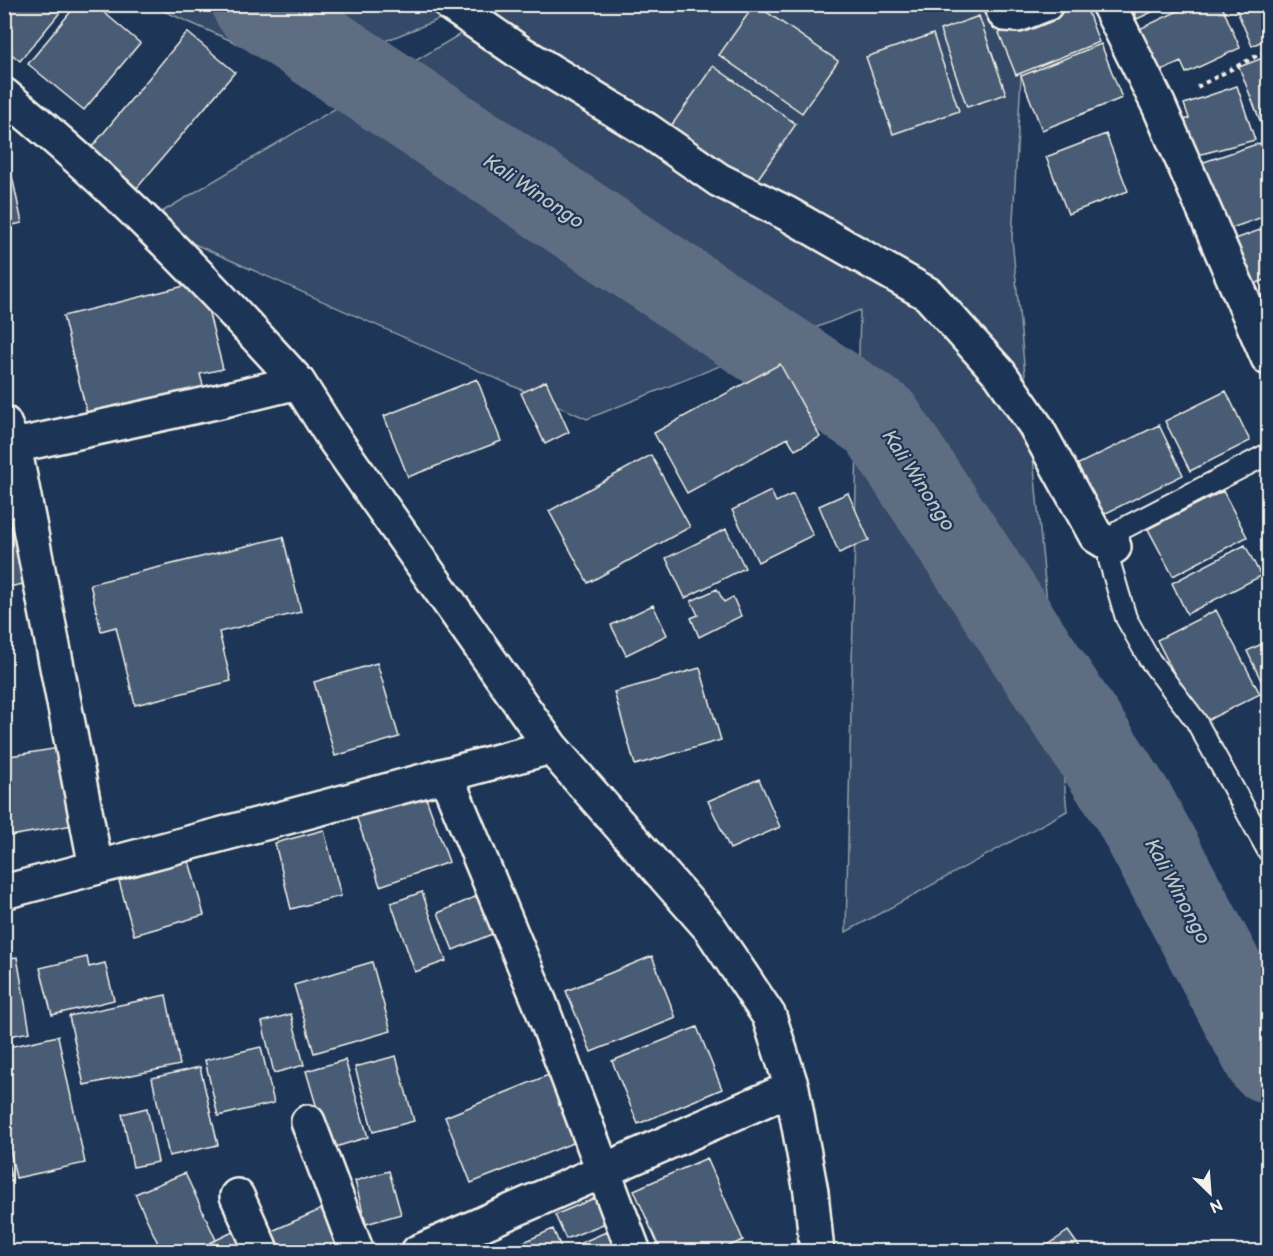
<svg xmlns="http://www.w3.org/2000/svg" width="1273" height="1256" font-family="'Balsamiq Sans',sans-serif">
	<rect width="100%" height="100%" fill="#1d3557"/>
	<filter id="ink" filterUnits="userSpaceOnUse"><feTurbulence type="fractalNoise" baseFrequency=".0167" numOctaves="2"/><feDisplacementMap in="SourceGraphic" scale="12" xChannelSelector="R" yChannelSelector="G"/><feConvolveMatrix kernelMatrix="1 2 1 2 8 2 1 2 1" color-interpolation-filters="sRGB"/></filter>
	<g filter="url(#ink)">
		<path fill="#354a67" stroke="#949ea8" stroke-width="1.5" d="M 150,5 L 475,5 L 305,73 Z
			M 509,5 L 1025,5 L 1012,239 L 1067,811 L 846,932 L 860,310 L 587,419 L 145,222 Z"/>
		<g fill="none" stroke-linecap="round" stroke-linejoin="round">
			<path stroke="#5e6d82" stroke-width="86" d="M 255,4 L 880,421 L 1133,806 L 1268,1060"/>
		</g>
		<path fill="#485b74" stroke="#f4f1e8" stroke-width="1.5" d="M 4,4 L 67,4 L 20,61 L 4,48 Z
			M 77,4 L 94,4 L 140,43 L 84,110 L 28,64 Z
			M 755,4 L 838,61 L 802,113 L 719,55 Z
			M 1071,4 L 1085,4 L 1099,42 L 1016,75 L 999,33 Z
			M 1131,4 L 1169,4 L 1137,19 Z
			M 1193,4 L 1221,4 L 1240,48 L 1186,73 L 1181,62 L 1154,74 L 1135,31 Z
			M 1234,4 L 1268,4 L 1268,38 L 1252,46 Z
			M 979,16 L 1006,94 L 967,107 L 940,30 Z
			M 187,32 L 235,72 L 137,188 L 91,148 Z
			M 933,34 L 959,111 L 893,134 L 866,57 Z
			M 1101,44 L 1122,98 L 1042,130 L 1021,76 Z
			M 1268,56 L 1268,141 L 1239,67 Z
			M 713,66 L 796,124 L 750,190 L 667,132 Z
			M 1237,86 L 1255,140 L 1190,157 L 1176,124 L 1189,118 L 1184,104 Z
			M 1106,134 L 1128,191 L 1068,214 L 1046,157 Z
			M 4,138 L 22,223 L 4,227 Z
			M 1260,143 L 1268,166 L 1268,215 L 1218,233 L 1195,165 Z
			M 1268,227 L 1268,279 L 1246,287 L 1230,241 Z
			M 201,282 L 223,369 L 200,374 L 206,397 L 90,426 L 63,316 Z
			M 780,364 L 820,437 L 795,450 L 788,438 L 687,493 L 654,433 Z
			M 477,379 L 501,441 L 408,477 L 384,416 Z
			M 546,381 L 569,432 L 545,444 L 521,393 Z
			M 1226,391 L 1250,441 L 1190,471 L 1165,421 Z
			M 1159,425 L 1183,475 L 1094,519 L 1070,468 Z
			M 4,455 L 17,513 L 4,515 Z
			M 651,455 L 690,527 L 588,583 L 549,511 Z
			M 1268,480 L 1268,500 L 1261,485 Z
			M 771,491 L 776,502 L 793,494 L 813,535 L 758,562 L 732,510 Z
			M 1223,491 L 1247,537 L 1173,576 L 1148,529 Z
			M 848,493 L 869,540 L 839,553 L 819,506 Z
			M 17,525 L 28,583 L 4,588 L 4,527 Z
			M 726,529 L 745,568 L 685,598 L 666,558 Z
			M 283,537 L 301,612 L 219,632 L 231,681 L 135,705 L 116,627 L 101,631 L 90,584 Z
			M 1245,545 L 1261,576 L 1187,614 L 1172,583 Z
			M 717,589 L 724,602 L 733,597 L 741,616 L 699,637 L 691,618 L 698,615 L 691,601 Z
			M 653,605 L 667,635 L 626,655 L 611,625 Z
			M 1216,610 L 1260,694 L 1200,724 L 1157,640 Z
			M 1268,641 L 1268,695 L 1247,651 Z
			M 377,663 L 399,737 L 335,756 L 314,682 Z
			M 700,668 L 721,740 L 635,765 L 614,692 Z
			M 65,747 L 79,824 L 4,837 L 4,757 Z
			M 759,779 L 780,827 L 730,849 L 708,801 Z
			M 421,784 L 449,862 L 380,886 L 353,807 Z
			M 324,830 L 341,896 L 291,909 L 275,843 Z
			M 189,861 L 204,915 L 134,935 L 119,881 Z
			M 422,892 L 446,961 L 415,972 L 391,903 Z
			M 482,894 L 497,932 L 453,950 L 438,913 Z
			M 652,956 L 676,1018 L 591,1052 L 566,991 Z
			M 17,957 L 30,1032 L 4,1037 L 4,959 Z
			M 87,957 L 89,967 L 105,963 L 114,1000 L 52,1015 L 40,968 Z
			M 372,962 L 391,1031 L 314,1053 L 294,985 Z
			M 166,995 L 180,1065 L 84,1085 L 69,1016 Z
			M 291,1014 L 304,1065 L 274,1073 L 262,1022 Z
			M 697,1027 L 722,1089 L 638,1124 L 612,1061 Z
			M 58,1036 L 85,1163 L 16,1178 L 4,1122 L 4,1048 Z
			M 261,1047 L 274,1103 L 218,1116 L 205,1060 Z
			M 396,1056 L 414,1121 L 373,1132 L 355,1067 Z
			M 345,1060 L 368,1137 L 329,1149 L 306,1071 Z
			M 200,1067 L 218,1145 L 169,1156 L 152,1078 Z
			M 561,1070 L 588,1137 L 471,1183 L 445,1117 Z
			M 147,1108 L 158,1162 L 133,1167 L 122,1114 Z
			M 4,1144 L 12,1181 L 4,1183 Z
			M 707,1158 L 743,1240 L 716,1252 L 661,1252 L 634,1190 Z
			M 389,1171 L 401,1214 L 366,1224 L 355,1181 Z
			M 185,1173 L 216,1240 L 191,1252 L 162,1252 L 135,1194 Z
			M 597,1197 L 608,1222 L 566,1239 L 555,1215 Z
			M 324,1208 L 342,1252 L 270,1252 L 263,1235 Z
			M 241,1228 L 251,1252 L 192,1252 L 216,1240 Z
			M 553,1229 L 563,1252 L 501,1252 Z
			M 613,1229 L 623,1252 L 568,1252 L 567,1249 Z
			M 1068,1231 L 1083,1252 L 1038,1252 Z"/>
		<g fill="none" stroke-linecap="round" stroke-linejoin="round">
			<g stroke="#f4f1e8" stroke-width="24">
				<path id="lane" d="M 1268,454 L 1120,530 L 1109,560 L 1126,618 L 1149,659 L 1196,721 L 1268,851"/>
			</g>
			<g stroke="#f4f1e8" stroke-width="38">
				<path id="street" d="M 450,4 L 521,53 L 647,130 L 719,180 L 786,213 L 928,294 L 1000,374 L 1035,425 L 1096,536 L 1114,547
					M 1000,4 L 1005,14 L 1018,15 L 1046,4
					M 1108,4 L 1159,106 L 1268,358
					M 4,95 C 111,182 206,280 298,382
					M 4,423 L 14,446 L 96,867
					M 14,446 L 216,402 L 298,382 L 332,436 L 551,747 L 710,928 L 769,1016 L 792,1088 L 811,1192 L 817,1252
					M 446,776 L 540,1003 L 634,1252
					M 4,892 L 551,747
					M 308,1122 L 357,1252
					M 237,1196 L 262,1252
					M 418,1252 L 792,1088"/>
			</g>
			<path stroke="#f4f1e8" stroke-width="4" stroke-dasharray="4.5 4.5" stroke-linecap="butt" d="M 1197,87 L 1268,50"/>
			<use href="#lane" stroke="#1d3557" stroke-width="20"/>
			<use href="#street" stroke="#1d3557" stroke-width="33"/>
		</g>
	</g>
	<g text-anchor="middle" stroke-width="4.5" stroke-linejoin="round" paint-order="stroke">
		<g font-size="20" font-style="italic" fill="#c0c3c4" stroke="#1d3557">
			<text transform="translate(534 191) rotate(34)" y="7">Kali Winongo</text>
			<text transform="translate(919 480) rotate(57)" y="7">Kali Winongo</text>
			<text transform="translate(1178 891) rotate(62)" y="7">Kali Winongo</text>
		</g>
	</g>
	<rect width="1273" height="1256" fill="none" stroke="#1d3557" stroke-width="24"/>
	<rect x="12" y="12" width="1249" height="1232" fill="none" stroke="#f4f1e8" stroke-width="2" filter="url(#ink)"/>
	<g transform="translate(1210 1193) rotate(155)" stroke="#1d3557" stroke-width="4.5" paint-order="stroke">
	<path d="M0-4.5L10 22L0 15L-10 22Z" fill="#f4f1e8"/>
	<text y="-9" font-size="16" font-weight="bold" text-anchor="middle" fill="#f4f1e8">N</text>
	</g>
</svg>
